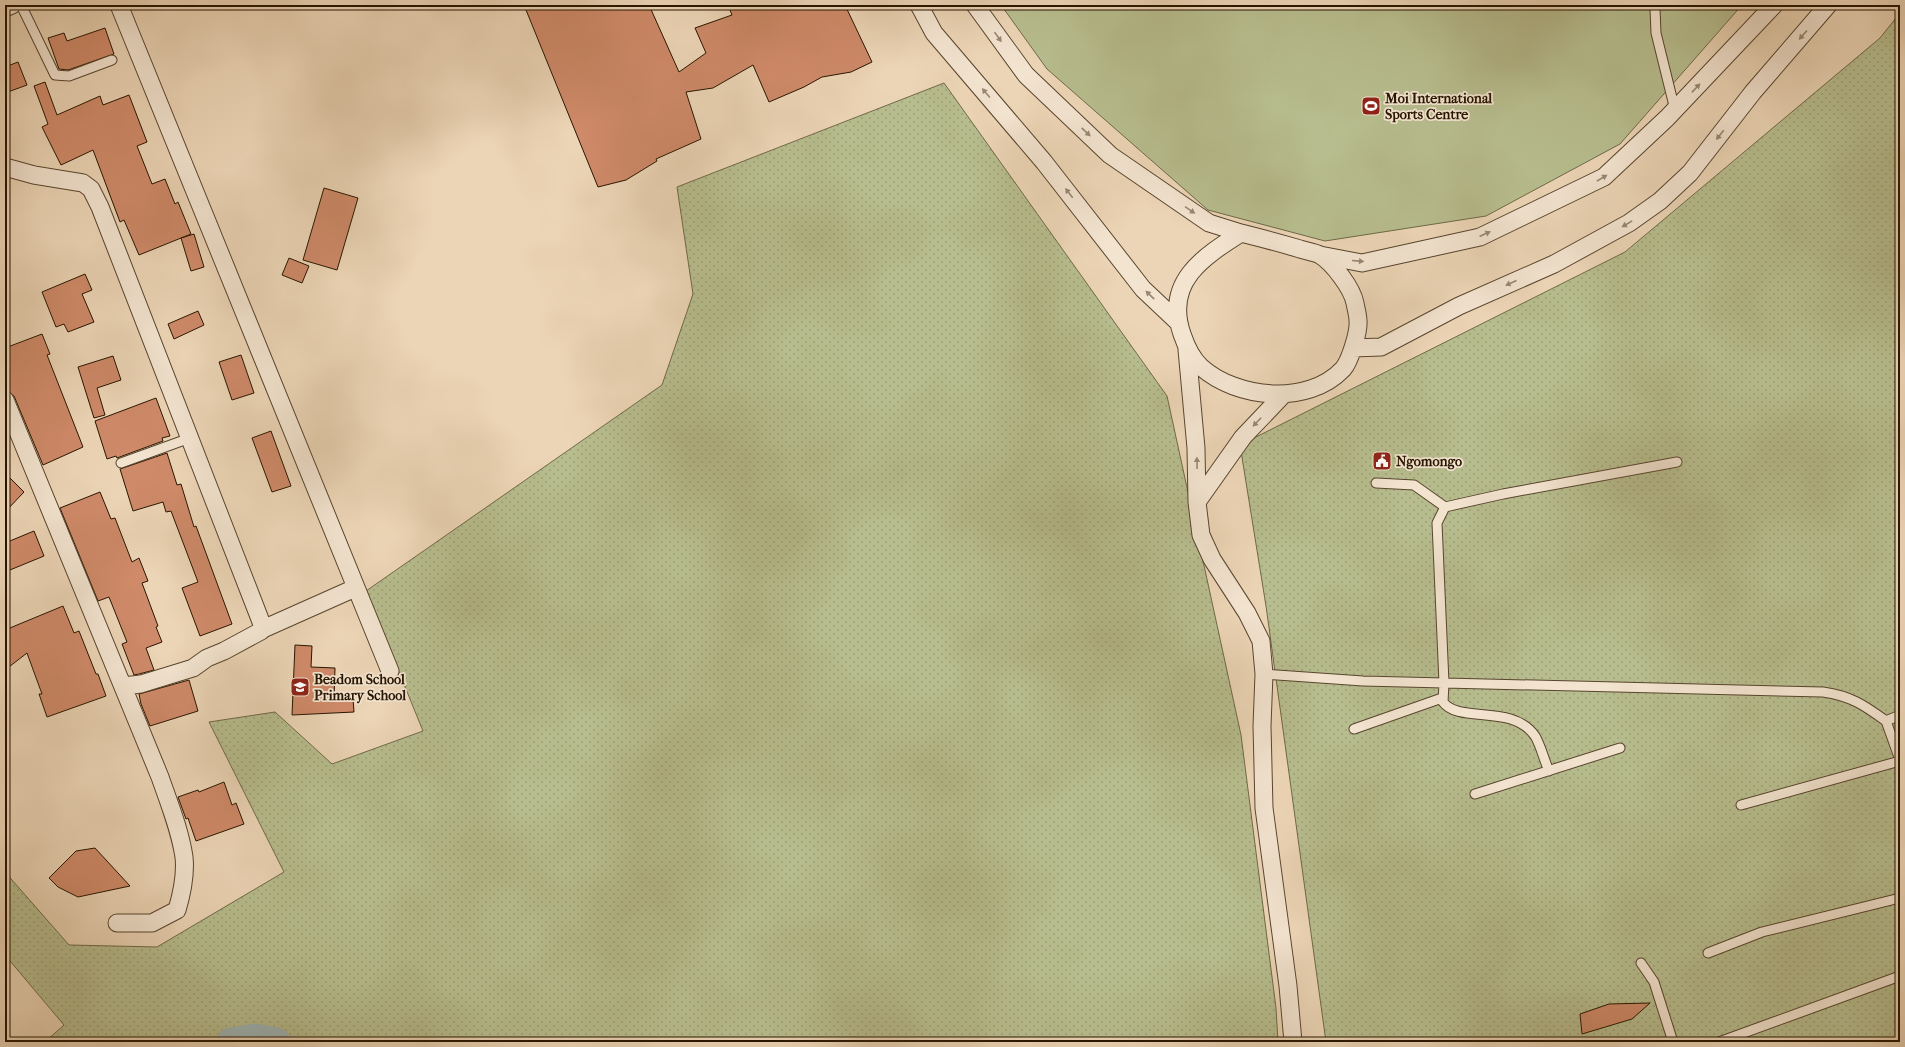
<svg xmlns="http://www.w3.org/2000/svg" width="1905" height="1047" font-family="'IM FELL French Canon',serif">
	<defs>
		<pattern id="grass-dots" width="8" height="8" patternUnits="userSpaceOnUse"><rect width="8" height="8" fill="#b7bd8e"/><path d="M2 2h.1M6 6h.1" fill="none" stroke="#9da279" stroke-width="1.8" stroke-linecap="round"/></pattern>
	</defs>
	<rect width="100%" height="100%" fill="#ecd5b6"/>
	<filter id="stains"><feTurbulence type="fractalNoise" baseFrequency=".005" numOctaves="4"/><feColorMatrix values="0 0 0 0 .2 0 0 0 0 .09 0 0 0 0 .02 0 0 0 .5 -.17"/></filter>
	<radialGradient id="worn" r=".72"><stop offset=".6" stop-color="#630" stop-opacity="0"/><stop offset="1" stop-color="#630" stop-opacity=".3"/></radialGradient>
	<path fill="url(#grass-dots)" stroke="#6f6947" d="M 1900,13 L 1900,1042 L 1326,1042 L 1266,606 L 1240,445 L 1625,252 L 1880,38 Z
		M 944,83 L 1167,396 L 1241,735 L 1276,1008 L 1278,1042 L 45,1042 L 64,1025 L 5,955 L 5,872 L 69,945 L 157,947 L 284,872 L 209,722 L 275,712 L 332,764 L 423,731 L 366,591 L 662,385 L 693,294 L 677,187 Z"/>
	<path fill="#b7bd8e" stroke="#6f6947" d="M 1001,5 L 1742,5 L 1620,144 L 1486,216 L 1325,241 L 1208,210 L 1047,69 Z"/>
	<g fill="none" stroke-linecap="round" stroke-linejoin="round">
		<path stroke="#9db6b8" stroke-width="29" d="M 231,1042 L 255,1038 L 276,1042"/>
	</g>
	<path fill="#cf8a69" stroke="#271500" d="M 524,5 L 649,5 L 679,72 L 706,53 L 695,28 L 732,15 L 728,5 L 845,5 L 872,62 L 851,72 L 822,77 L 804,87 L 769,102 L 753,65 L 713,88 L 686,92 L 701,139 L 656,159 L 657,161 L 626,180 L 598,187 Z
		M 105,28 L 114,54 L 68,70 L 59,69 L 48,38 L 64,33 L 67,41 Z
		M 18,62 L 27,85 L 5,93 L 5,67 Z
		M 45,82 L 57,115 L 100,96 L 103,105 L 129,95 L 147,142 L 137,146 L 152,184 L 165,179 L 175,204 L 178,202 L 191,234 L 139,255 L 124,220 L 120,222 L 93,150 L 61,165 L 42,127 L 48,124 L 34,86 Z
		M 324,188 L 358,198 L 337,270 L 303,260 Z
		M 194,234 L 204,267 L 191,271 L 181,238 Z
		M 289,258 L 309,266 L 302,283 L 282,275 Z
		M 85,274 L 92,290 L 82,294 L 94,322 L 68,332 L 64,324 L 56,327 L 42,292 Z
		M 198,311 L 204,325 L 174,339 L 168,324 Z
		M 42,334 L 50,354 L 47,355 L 83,447 L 43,465 L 14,396 L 6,390 L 5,386 L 5,348 Z
		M 241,355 L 254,393 L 232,400 L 219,362 Z
		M 113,356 L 121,380 L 97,388 L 105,415 L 94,418 L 78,367 Z
		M 156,398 L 170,436 L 162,438 L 163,441 L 117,458 L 116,456 L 107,459 L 95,421 Z
		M 271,431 L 291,486 L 272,492 L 252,438 Z
		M 167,453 L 177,485 L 181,484 L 194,527 L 196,526 L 232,624 L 200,636 L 182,588 L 198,582 L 171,511 L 166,512 L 163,502 L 133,511 L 120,469 Z
		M 5,473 L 24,492 L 5,512 Z
		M 100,492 L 111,519 L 115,518 L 132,562 L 139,558 L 148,581 L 142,583 L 158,626 L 156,627 L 162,642 L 146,648 L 154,670 L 139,674 L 134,675 L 122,644 L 127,642 L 109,597 L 98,601 L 60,508 Z
		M 34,531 L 44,556 L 5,572 L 5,543 Z
		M 63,606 L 74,633 L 79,631 L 96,674 L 98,674 L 106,696 L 47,717 L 39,694 L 42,694 L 27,653 L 5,670 L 5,630 Z
		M 295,645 L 312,646 L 311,667 L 335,668 L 334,700 L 353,699 L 354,712 L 292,715 Z
		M 189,680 L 198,711 L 150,726 L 141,704 L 139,694 Z
		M 224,782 L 232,805 L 236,803 L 244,824 L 196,841 L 188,818 L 186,819 L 178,797 L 198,790 L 199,792 Z
		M 95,848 L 130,886 L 78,897 L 58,887 L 49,878 L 76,851 Z
		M 1650,1003 L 1632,1019 L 1582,1034 L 1580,1014 L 1609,1004 Z"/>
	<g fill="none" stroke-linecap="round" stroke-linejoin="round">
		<g stroke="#58452e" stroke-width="11">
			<path id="lane" d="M 21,5 L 55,75 L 69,76 L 112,60
				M 1653,5 L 1655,9 L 1656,33 L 1675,110
				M 121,463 L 190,438
				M 1376,483 L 1414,485 L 1445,507
				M 1264,674 L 1363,681 L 1823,692 C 1851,696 1864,705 1886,721 L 1900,715
				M 1886,721 L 1900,760
				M 1354,729 L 1442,698
				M 1549,771 C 1544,760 1541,746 1535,736 C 1512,703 1459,724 1443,702 L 1444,683 L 1437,523 L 1445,507 L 1503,494 L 1677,462
				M 1475,794 L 1620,748
				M 1741,805 L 1900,761
				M 1708,953 L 1762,932 L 1900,898
				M 1641,963 L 1654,982 L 1673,1042
				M 1719,1042 L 1900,976"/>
		</g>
		<g stroke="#58452e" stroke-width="19">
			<path id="street" d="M 119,5 L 390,671
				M 919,5 L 934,33 L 1044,162 L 1143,289 L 1178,322
				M 975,5 L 1026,75 L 1110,155 L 1209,223 L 1241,233
				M 5,8 L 12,5
				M 5,167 L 34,175 L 83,183 L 91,189 L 100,207 L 263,627 L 261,631 L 224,651 L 207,658 L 193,668 L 141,684 L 123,686
				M 1241,233 C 1261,238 1280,243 1300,249 C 1306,251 1314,252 1320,255 C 1333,263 1352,288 1355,303 C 1356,309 1358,315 1358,321 C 1359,332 1350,361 1343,369 C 1308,406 1237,399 1201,367 C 1191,358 1186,346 1182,334 C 1164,282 1203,257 1241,233 Z
				M 1320,255 L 1362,263 L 1480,237 L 1604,177 L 1667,118 L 1774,5
				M 1353,348 L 1381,347 L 1459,306 L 1554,264 L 1629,223 L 1660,201 L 1690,173 L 1753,92 L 1828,5
				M 1187,350 L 1196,448 L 1197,502 L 1201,535 L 1212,559 L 1247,613 L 1261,641 L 1264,674 L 1262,726 L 1264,808 L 1288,986 L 1293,1042
				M 5,400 L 160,777 C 169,803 180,830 184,857 C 186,875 182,893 177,910 L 152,923 L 117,923
				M 1197,502 L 1243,437 L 1284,394
				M 263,629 L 355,588"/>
		</g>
		<use href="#lane" stroke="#f3e4d0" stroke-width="9"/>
		<use href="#street" stroke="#f3e4d0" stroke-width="17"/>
	</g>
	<defs><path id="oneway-solid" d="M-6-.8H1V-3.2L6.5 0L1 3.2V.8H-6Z"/></defs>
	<g fill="#978772">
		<use href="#oneway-solid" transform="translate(1803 35) rotate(131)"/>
		<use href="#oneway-solid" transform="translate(998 37) rotate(55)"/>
		<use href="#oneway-solid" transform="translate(1696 88) rotate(-47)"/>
		<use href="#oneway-solid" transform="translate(986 93) rotate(-130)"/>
		<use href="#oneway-solid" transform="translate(1086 132) rotate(43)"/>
		<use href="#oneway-solid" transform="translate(1720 135) rotate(128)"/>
		<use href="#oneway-solid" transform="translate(1602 178) rotate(-31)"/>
		<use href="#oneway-solid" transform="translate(1069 193) rotate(-128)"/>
		<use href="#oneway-solid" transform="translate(1190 210) rotate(34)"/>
		<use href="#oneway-solid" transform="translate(1627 224) rotate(149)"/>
		<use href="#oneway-solid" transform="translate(1485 234) rotate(-25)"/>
		<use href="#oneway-solid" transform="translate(1358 261) rotate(5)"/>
		<use href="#oneway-solid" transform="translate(1511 283) rotate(156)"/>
		<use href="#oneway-solid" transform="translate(1150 295) rotate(-136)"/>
		<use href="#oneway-solid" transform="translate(1257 422) rotate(134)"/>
		<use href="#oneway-solid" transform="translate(1197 463) rotate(-91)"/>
	</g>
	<defs>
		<g id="stadium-square" transform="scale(1)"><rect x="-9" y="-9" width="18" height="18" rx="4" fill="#8f2418" stroke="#f3e4d0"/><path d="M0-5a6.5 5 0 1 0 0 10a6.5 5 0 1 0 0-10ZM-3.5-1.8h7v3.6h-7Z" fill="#fff"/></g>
		<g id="civic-square" transform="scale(1)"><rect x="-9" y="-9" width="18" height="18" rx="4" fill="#8f2418" stroke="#f3e4d0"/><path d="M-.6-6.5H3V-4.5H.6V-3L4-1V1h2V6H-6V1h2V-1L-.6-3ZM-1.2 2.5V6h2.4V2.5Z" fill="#fff"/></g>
		<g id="school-square" transform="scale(1)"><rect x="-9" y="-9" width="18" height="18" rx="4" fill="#8f2418" stroke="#f3e4d0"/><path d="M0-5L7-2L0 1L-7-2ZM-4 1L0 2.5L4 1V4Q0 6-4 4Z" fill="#fff"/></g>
	</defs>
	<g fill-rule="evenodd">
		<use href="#stadium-square" x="1371" y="106"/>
		<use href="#civic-square" x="1382" y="461"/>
		<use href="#school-square" x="300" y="687"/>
	</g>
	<g text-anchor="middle" stroke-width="3.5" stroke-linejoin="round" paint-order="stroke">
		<g font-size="14" font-weight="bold" fill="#271500" stroke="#f3e4d0" text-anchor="start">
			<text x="1385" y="103">Moi International<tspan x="1385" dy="16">Sports Centre</tspan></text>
			<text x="1396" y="466">Ngomongo</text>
			<text x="314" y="684">Beadom School<tspan x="314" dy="16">Primary School</tspan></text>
		</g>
	</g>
	<rect width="1905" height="1047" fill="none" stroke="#ecd5b6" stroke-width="20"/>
	<rect x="6" y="6" width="1893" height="1035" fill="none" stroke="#271500" stroke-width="2"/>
	<rect x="10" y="10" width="1885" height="1027" fill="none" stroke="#271500"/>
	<rect width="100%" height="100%" filter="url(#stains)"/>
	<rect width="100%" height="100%" fill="url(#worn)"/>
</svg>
